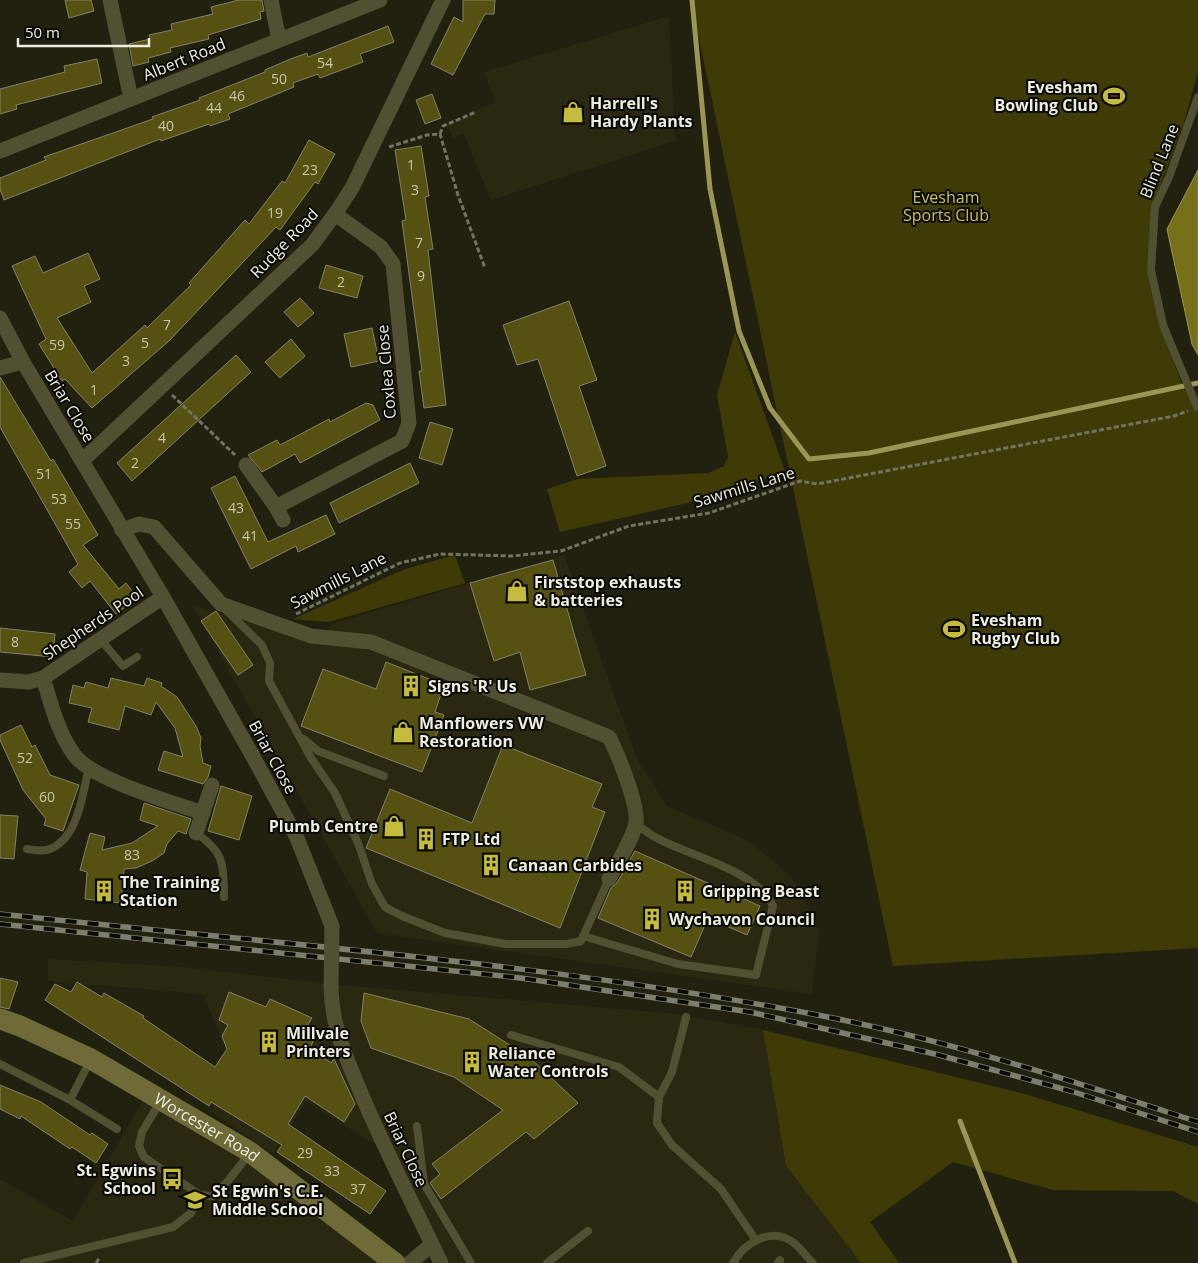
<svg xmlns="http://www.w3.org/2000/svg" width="1198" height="1263" font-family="'Open Sans',sans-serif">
	<rect width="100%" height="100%" fill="#222110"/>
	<path fill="#2a2811" d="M 669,16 L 675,141 L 491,200 L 464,134 L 453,138 L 446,123 L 496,102 L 484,72 Z
		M 564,555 L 637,759 L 667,806 L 749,841 L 790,875 L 819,931 L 812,994 L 377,933 L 192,605 L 323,641 L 331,624 Z
		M 48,959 L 184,967 L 328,984 L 678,1014 L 763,1030 L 786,1166 L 861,1263 L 435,1263 L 384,1150 L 306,1101 L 273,1154 L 210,1111 L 241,1058 L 226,1050 L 203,994 L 48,981 Z
		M 146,1095 L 243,1151 L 387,1263 L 0,1263 L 0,1179 L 73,1221 Z"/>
	<path fill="#3f3b07" d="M 691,0 L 1198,0 L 1198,72 L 1184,122 L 1153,205 L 1149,257 L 1158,319 L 1181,382 L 1198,413 L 1198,948 L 893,966 Z
		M 735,332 L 785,471 L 714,497 L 560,532 L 547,489 L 578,479 L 708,473 L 724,466 L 728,457 L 717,395 Z
		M 455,555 L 465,583 L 329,622 L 293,619 L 405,569 Z
		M 763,1030 L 1025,1094 L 1198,1147 L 1198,1204 L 1173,1191 L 1053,1190 L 953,1162 L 870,1222 L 899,1263 L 861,1263 L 786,1166 Z"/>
	<path fill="#767019" stroke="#9a9655" d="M 1198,170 L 1198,355 L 1192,344 L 1167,229 Z"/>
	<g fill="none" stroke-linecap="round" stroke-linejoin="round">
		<path stroke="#9a9655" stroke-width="5" d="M 692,0 L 710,189 L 739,331 L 770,408 L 809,459 L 869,453 L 1198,383
			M 960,1121 L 1015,1263"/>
	</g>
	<path fill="#555110" stroke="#82816e" d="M 65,0 L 91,0 L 94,11 L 69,18 Z
		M 239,0 L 262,0 L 264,11 L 260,12 L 261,19 L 208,35 L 209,39 L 170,48 L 171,52 L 148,58 L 149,62 L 133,66 L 129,44 L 150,39 L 149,35 L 172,30 L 171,24 L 213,14 L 211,7 Z
		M 463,0 L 495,0 L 494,14 L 485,14 L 453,75 L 431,64 L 454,17 L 463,22 Z
		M 388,26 L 394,42 L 360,54 L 363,62 L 320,78 L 318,74 L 293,83 L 294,87 L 228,114 L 230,119 L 210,126 L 209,124 L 161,141 L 160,139 L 4,200 L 0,189 L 0,178 L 46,160 L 44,157 L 153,119 L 152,117 L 200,100 L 199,98 L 265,72 L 265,70 L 288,60 L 307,53 L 308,57 Z
		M 97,59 L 102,83 L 16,105 L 17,109 L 0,114 L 0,89 L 65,72 L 64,66 Z
		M 432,94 L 441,118 L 425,124 L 416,100 Z
		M 309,140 L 335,154 L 318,184 L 315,182 L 280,230 L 276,227 L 170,340 L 92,408 L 65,379 L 62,381 L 39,344 L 46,339 L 12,266 L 35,256 L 43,273 L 88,253 L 100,279 L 84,286 L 91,302 L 57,318 L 92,373 L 145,325 L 147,328 L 191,285 L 189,283 L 245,220 L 249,224 L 282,181 L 285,183 Z
		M 421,146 L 429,196 L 425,197 L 433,249 L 428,250 L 446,405 L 424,408 L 419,371 L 422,371 L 402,221 L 406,220 L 395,150 Z
		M 326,265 L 363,276 L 357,298 L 319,288 Z
		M 300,298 L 314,313 L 298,327 L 284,312 Z
		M 569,301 L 597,380 L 579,386 L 606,466 L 577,476 L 538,359 L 517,365 L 503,325 Z
		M 372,328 L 379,361 L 351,367 L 344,334 Z
		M 291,339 L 305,356 L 280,378 L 265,362 Z
		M 236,355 L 251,372 L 132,481 L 117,463 Z
		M 0,377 L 51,461 L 53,459 L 98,535 L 83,545 L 119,589 L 126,583 L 137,598 L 116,614 L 90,581 L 82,588 L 69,572 L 78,564 L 0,427 Z
		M 366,403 L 373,405 L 380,420 L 300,463 L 295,454 L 262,472 L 248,455 L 277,440 L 280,445 L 329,419 L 330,422 Z
		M 430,422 L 453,429 L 442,465 L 419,458 Z
		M 410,463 L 419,483 L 339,523 L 330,503 Z
		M 235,476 L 268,542 L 326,515 L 335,534 L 298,552 L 296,546 L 251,569 L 211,488 Z
		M 553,560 L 586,675 L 530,690 L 520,652 L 494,661 L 470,583 Z
		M 216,611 L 253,665 L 238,675 L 201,621 Z
		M 0,628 L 55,634 L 53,657 L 0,652 Z
		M 386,662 L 444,685 L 435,712 L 444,715 L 422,772 L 301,726 L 323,669 L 376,689 Z
		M 111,678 L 144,686 L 147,678 L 162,683 L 161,686 L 177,697 L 196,726 L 201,738 L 200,746 L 203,763 L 211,766 L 208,777 L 203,784 L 158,770 L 164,751 L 183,757 L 175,728 L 156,702 L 151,715 L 125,706 L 119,730 L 88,722 L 92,708 L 69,703 L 73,685 L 84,688 L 86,682 L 108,688 Z
		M 21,725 L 32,747 L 35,745 L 50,775 L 79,785 L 63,831 L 44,825 L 46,819 L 23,790 L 0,740 L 0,735 Z
		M 503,745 L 602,784 L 592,807 L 605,812 L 560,928 L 366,848 L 390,789 L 472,823 Z
		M 221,786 L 252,796 L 239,840 L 208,831 Z
		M 144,803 L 191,819 L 186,834 L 178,831 L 167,844 L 164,853 L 152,861 L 136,868 L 124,869 L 121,903 L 85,899 L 87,872 L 80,870 L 90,833 L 105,837 L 102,850 L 132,843 L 158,826 L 140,820 Z
		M 0,815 L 18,816 L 14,859 L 0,858 Z
		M 635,851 L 760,906 L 747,935 L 708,918 L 691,957 L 598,918 L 611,888 L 617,883 Z
		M 0,978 L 18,982 L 9,1009 L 0,1007 Z
		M 77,982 L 102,997 L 104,993 L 144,1016 L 143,1018 L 215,1067 L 227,1049 L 222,1036 L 228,1025 L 219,1020 L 229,992 L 266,1007 L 270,999 L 312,1018 L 306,1028 L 318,1032 L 310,1048 L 331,1063 L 334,1059 L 355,1104 L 344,1122 L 305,1096 L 288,1124 L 386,1191 L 370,1214 L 277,1152 L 282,1145 L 211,1102 L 209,1106 L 45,1000 L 55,984 L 71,992 Z
		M 364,993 L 469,1019 L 530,1058 L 578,1103 L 534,1139 L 526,1132 L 441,1199 L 430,1183 L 440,1174 L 432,1164 L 503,1110 L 454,1077 L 371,1048 L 361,1021 Z
		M 0,1085 L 41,1102 L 90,1135 L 92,1133 L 108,1144 L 96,1163 L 72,1147 L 70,1149 L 21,1116 L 20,1119 L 0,1109 Z"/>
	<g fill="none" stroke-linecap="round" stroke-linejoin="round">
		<path stroke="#737263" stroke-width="3" stroke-dasharray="5 2.5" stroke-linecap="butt" d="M 440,134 L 443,126 L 476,112
			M 389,147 L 427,135 L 440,134 L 458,195 L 485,268
			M 172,395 L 235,455
			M 296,614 L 400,563 L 440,554 L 512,556 L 561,551 L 629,526 L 709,513 L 800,481 L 817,484 L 1174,416 L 1188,411
			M 96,1263 L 100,1257"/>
		<path stroke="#525032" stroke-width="8" d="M 1197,407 L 1163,325 L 1151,270 L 1155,207 L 1169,177 L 1198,97
			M 226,610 L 262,645 L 270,663 L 269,681 L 311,758 L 335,793 L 358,843 L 372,884 L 385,907 L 402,916 L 445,933 L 506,944 L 567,944 L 581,941 L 609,879
			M 100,639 L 123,666 L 137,657
			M 304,739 L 318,751 L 384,776
			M 196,833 C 225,853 223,863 224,897
			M 27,849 C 34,850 43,852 50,849 C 79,837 82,794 89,768
			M 583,936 L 678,964 L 756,975 L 773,906 C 754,868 690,857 655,837 C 648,833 642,828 636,824
			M 686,1017 L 672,1072 L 659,1097 L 657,1123 L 672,1145 L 721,1189 L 755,1239
			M 511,1035 L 619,1067 L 659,1097
			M 0,1064 L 70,1100 L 117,1129
			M 70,1100 L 90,1061
			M 160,1102 L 142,1132 L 139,1146 L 144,1157 L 200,1195 L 213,1196 L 228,1181 L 249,1154
			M 417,1126 L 424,1184 L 471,1263
			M 24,1263 L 173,1227 L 191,1213 L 200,1195
			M 547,1263 L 588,1231
			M 733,1263 C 745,1242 772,1226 794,1243 C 801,1249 807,1257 813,1263
			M 778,1263 L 780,1260"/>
		<path stroke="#525032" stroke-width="15" d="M 110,0 L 131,99
			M 271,0 L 279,40
			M 0,151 L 380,0
			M 0,318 L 23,362 L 163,597 L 256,762 L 297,838 L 332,926
			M 0,368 L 23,362
			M 82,461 L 312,245 L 335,214 L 352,188 L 443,0
			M 246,465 L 276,507 L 283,520
			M 276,507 L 402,441 L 409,423 L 393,264 L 381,247 L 335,214
			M 122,530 L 139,524 L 154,527 L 221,604 L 311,636 L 371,642 L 609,737 C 618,754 638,804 636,822 C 634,838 616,864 609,879
			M 43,678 C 51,704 58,733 75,756 C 94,780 171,802 203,813
			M 0,680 L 29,682 L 43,678 L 163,597
			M 196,833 L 212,785
			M 331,985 C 331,1027 347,1059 363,1098 C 387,1154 415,1208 441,1263
			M 410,1263 L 432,1244"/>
		<path stroke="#6e6b39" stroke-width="21" id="s1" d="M 0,1019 L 20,1026 L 91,1059 L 250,1152 L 395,1263"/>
		<g stroke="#7e7e6f" stroke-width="5.5">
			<path id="rail" d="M 0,914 C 278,944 558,964 833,1018 C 957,1043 1078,1083 1198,1122
				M 0,924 L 521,978 L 750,1012 L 935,1054 L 1074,1092 L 1198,1132"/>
		</g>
		<use href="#rail" stroke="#0a0a04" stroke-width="4" stroke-dasharray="11" stroke-linecap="butt"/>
		<path stroke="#525032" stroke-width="15" d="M 331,985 L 332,926"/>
	</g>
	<defs>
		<g id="stadium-bare" transform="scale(1.725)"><path d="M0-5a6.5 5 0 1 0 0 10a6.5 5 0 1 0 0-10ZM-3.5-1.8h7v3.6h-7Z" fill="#c5bc3d" stroke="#0a0a04" stroke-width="2.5" paint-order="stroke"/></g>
		<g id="shop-bare" transform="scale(1.725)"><path d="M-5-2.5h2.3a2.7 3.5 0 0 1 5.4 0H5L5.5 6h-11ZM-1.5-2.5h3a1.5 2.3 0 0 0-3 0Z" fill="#c5bc3d" stroke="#0a0a04" stroke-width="2.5" paint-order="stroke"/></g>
		<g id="building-bare" transform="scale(1.725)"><path d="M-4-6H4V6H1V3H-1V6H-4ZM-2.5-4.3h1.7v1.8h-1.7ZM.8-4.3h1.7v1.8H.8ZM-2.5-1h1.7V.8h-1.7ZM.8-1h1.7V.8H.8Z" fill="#c5bc3d" stroke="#0a0a04" stroke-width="2.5" paint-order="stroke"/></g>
		<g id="bus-bare" transform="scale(1.725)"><path d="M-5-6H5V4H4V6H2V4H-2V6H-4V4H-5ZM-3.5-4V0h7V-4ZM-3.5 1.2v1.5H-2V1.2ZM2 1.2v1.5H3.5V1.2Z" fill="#c5bc3d" stroke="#0a0a04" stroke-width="2.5" paint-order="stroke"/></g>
		<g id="school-bare" transform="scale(1.725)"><path d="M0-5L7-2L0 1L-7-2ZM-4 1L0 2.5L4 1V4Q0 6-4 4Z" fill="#c5bc3d" stroke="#0a0a04" stroke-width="2.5" paint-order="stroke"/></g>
	</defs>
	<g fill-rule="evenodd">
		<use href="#stadium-bare" x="1114" y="96"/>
		<use href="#shop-bare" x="573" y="112"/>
		<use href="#shop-bare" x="517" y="591"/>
		<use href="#stadium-bare" x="954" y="629"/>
		<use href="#building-bare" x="411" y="686"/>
		<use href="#shop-bare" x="403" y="732"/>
		<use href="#shop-bare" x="394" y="826"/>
		<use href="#building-bare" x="426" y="839"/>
		<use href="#building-bare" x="491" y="865"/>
		<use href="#building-bare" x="104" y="891"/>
		<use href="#building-bare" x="685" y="891"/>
		<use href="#building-bare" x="652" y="919"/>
		<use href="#building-bare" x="269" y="1042"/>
		<use href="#building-bare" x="472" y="1062"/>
		<use href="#bus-bare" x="172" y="1179"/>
		<use href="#school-bare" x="195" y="1200"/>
	</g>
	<g text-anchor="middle" stroke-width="4" stroke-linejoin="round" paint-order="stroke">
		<g font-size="14" fill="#c7c6ae">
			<text x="325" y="68">54</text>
			<text x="279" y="84">50</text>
			<text x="237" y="101">46</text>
			<text x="214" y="113">44</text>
			<text x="166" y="131">40</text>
			<text x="411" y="170">1</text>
			<text x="310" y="175">23</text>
			<text x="415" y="195">3</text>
			<text x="275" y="218">19</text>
			<text x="419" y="248">7</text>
			<text x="421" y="281">9</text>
			<text x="341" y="287">2</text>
			<text x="167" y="330">7</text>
			<text x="145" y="348">5</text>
			<text x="57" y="350">59</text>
			<text x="126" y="366">3</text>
			<text x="94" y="395">1</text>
			<text x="162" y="443">4</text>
			<text x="135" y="468">2</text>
			<text x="44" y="479">51</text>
			<text x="59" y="504">53</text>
			<text x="236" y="513">43</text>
			<text x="73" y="529">55</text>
			<text x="250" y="541">41</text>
			<text x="15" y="647">8</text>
			<text x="25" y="763">52</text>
			<text x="47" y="802">60</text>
			<text x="132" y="860">83</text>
			<text x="305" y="1158">29</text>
			<text x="332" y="1176">33</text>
			<text x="358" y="1194">37</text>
		</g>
		<g font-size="16" fill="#edede2" stroke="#0a0a04">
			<text transform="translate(184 59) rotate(-22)" y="6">Albert Road</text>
			<text transform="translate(1159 161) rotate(-68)" y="6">Blind Lane</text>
			<text transform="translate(284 243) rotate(-46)" y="6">Rudge Road</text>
			<text transform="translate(386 372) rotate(-95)" y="6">Coxlea Close</text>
			<text transform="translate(70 406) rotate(59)" y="6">Briar Close</text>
			<text transform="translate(744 487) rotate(-17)" y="6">Sawmills Lane</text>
			<text transform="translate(338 580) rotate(-27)" y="6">Sawmills Lane</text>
			<text transform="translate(93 623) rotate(-34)" y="6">Shepherds Pool</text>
			<text transform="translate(273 757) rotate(61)" y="6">Briar Close</text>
			<text dy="6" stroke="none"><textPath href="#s1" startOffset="234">Worcester Road</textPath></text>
			<text transform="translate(406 1149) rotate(65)" y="6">Briar Close</text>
		</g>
		<g font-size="16" font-weight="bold" fill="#edede2" stroke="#0a0a04" text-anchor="start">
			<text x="1098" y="93" text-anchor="end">Evesham<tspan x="1098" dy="18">Bowling Club</tspan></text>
			<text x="590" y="109">Harrell's<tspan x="590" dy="18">Hardy Plants</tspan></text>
			<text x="534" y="588">Firststop exhausts<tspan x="534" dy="18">&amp; batteries</tspan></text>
			<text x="971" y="626">Evesham<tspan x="971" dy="18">Rugby Club</tspan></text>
			<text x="428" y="692">Signs 'R' Us</text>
			<text x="419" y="729">Manflowers VW<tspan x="419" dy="18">Restoration</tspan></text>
			<text x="378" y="832" text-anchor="end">Plumb Centre</text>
			<text x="442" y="845">FTP Ltd</text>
			<text x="508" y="871">Canaan Carbides</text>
			<text x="120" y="888">The Training<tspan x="120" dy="18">Station</tspan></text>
			<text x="702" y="897">Gripping Beast</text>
			<text x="669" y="925">Wychavon Council</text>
			<text x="286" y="1039">Millvale<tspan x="286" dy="18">Printers</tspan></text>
			<text x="488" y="1059">Reliance<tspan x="488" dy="18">Water Controls</tspan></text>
			<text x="156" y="1176" text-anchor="end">St. Egwins<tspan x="156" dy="18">School</tspan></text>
			<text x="212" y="1197">St Egwin's C.E.<tspan x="212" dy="18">Middle School</tspan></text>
		</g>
		<g font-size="16" fill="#cbc353" stroke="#0a0a04">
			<text x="946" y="203">Evesham<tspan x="946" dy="18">Sports Club</tspan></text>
		</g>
	</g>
	<path d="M18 38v8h131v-8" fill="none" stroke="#edede2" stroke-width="2.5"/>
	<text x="25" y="38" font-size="15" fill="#edede2" stroke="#0a0a04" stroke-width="4" paint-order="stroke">50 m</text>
</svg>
